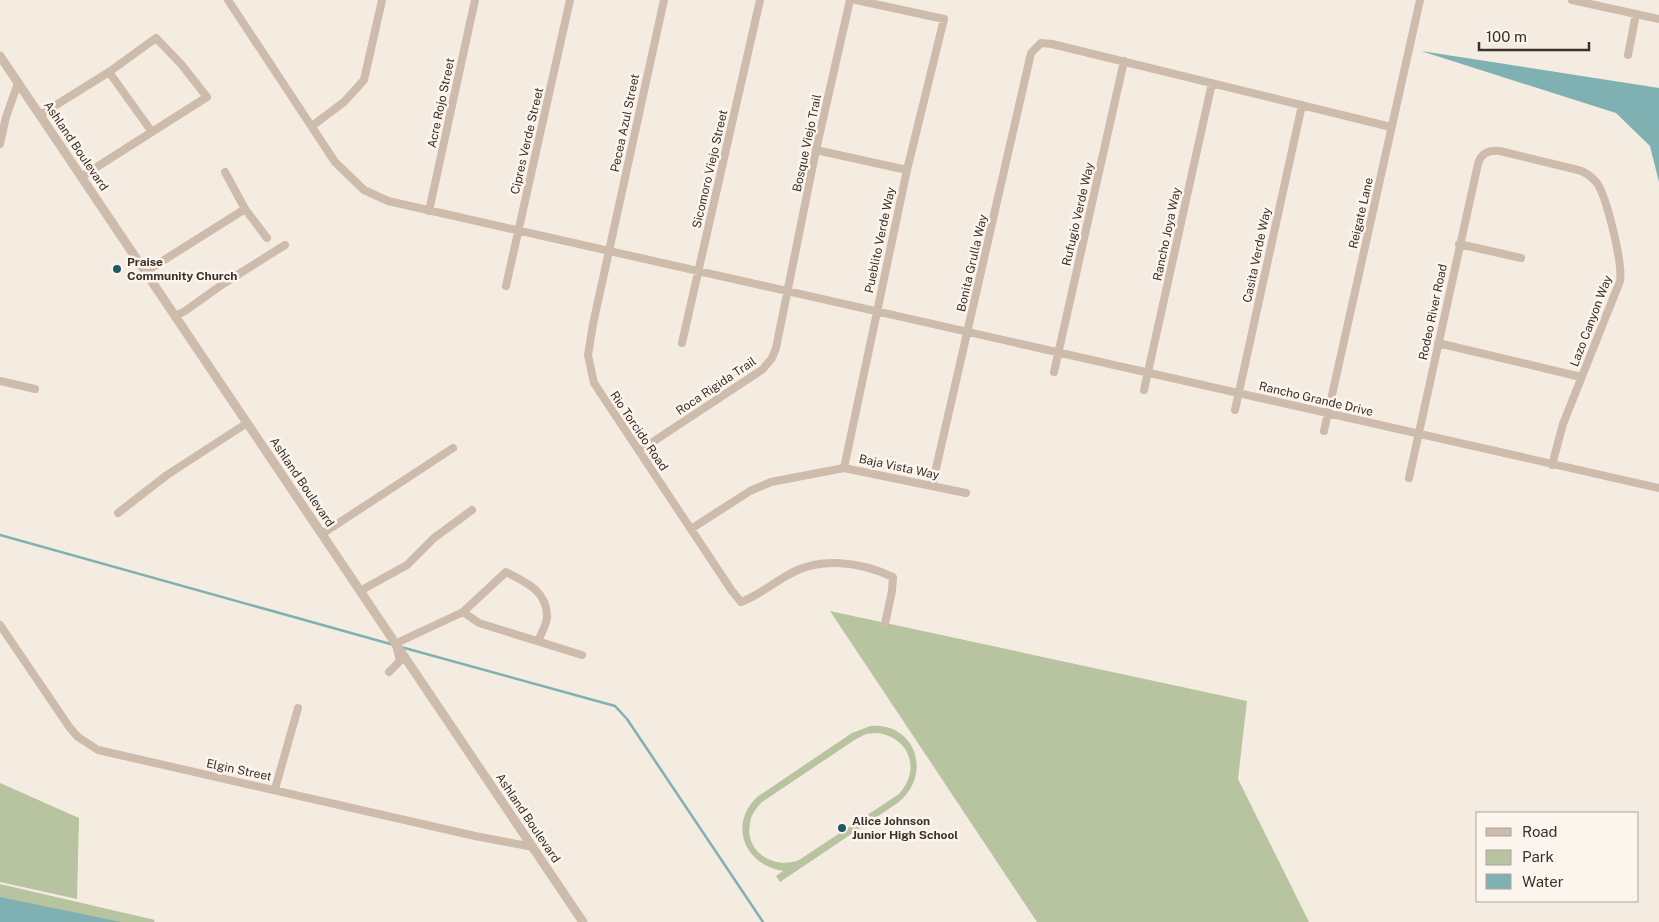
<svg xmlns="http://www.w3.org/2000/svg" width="1659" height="922" font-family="'Public Sans',sans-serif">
	<rect width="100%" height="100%" fill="#f4ebe1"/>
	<path fill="#b8c4a0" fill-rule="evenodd" d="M 830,611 L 1247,701 L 1238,779 L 1309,922 L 1037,922 Z
		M 870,726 C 915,722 933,773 899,802 L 780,882 L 776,876 L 783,871 C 745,865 728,825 757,797 L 852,733 ZM 878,733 C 910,738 921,770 899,794 L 799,860 C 775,870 744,852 750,823 C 751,815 756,808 762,802 L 856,739 L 866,734 Z
		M 0,783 L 79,818 L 77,899 L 0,882 Z
		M 0,884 L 155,920 L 154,922 L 0,922 Z"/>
	<path fill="#7fb0b2" d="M 1421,51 L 1659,88 L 1659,182 L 1650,146 L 1616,113 Z
		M 0,897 L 121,922 L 0,922 Z"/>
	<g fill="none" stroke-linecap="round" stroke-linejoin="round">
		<path stroke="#7fb0b2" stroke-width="2.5" d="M 0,535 L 394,645
			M 401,647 L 615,706 L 627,719 L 763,922"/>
		<path stroke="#cdbbac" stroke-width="8" d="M 228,0 L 335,162 L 364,190 L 388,201 L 1659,488
			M 664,0 L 593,324 L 588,355 L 594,383 L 732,591 L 741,602 C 759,595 772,584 788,575 C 819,556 861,562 893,577 L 892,591 L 885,624
			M 1572,0 L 1659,19
			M 1628,55 L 1636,14
			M 109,72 L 152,132
			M 40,115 L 109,72 L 156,38 L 181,64 L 207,97 L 81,177
			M 312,126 L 344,102 L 364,80 L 382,0
			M 0,144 L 6,117 L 18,83
			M 816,150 L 907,170
			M 225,172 L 245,209 L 267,238
			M 429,211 L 475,0
			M 1459,244 L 1521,258
			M 145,272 L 245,209
			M 506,286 L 570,0
			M 175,316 L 185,311 L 223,284 L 285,245
			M 682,343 L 760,0
			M 1438,343 L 1581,377
			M 1054,372 L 1124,61
			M 0,381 L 35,389
			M 1144,390 L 1212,83
			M 1235,410 L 1302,105
			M 1324,431 L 1420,0
			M 639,451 L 763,369 L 772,358 L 776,348 L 816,150 L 850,0
			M 844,468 L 907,170 L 944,19 L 856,0
			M 1409,478 L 1478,164 C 1481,153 1489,150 1500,151 L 1578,170 C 1586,172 1592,177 1597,183 C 1607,198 1623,264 1620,281 L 1563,424 L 1552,465
			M 932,486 L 1031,53 L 1041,43 L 1052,44 L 1391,127
			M 118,513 L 167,475 L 247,423
			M 691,529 L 750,491 L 771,482 L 844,468 L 966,493
			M 322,534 L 453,448
			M 360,591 L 407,565 L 434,538 L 472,510
			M 463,612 L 479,623 L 582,655
			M 0,625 L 70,728 L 78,737 L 98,750 L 475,836 L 533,847
			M 389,672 L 400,661 L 396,645 L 401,641 L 463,612 L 506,572 C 525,582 546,590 547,615 C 548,622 541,634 538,641
			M 275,789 L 298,708"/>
		<path stroke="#cdbbac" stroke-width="9" d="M 0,56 L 583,922"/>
	</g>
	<g fill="#1f5a5e" stroke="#fbf5ee" stroke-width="2">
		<circle cx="117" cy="269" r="5"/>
		<circle cx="842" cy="828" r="5"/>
	</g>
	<g text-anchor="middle" stroke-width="5" stroke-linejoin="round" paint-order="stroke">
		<g font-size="12" fill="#3b302b" stroke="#fbf5ee">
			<text transform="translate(441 103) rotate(-78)" y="4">Acre Rojo Street</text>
			<text transform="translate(625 123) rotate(-78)" y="4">Pecea Azul Street</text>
			<text transform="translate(527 141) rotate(-77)" y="4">Cipres Verde Street</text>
			<text transform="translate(807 143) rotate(-78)" y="4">Bosque Viejo Trail</text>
			<text transform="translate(76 146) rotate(56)" y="4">Ashland Boulevard</text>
			<text transform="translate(710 169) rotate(-77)" y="4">Sicomoro Viejo Street</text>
			<text transform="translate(1361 213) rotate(-77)" y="4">Reigate Lane</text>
			<text transform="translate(1078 214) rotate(-77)" y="4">Rufugio Verde Way</text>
			<text transform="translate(1167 234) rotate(-78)" y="4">Rancho Joya Way</text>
			<text transform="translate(880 240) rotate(-78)" y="4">Pueblito Verde Way</text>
			<text transform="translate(1257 255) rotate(-78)" y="4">Casita Verde Way</text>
			<text transform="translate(972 263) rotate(-77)" y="4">Bonita Grulla Way</text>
			<text transform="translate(1433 312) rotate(-78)" y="4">Rodeo River Road</text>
			<text transform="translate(1591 321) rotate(-69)" y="4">Lazo Canyon Way</text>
			<text transform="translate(716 386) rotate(-34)" y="4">Roca Rigida Trail</text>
			<text transform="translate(1316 399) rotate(13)" y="4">Rancho Grande Drive</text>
			<text transform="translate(639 431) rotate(56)" y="4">Rio Torcido Road</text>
			<text transform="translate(899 467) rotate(12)" y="4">Baja Vista Way</text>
			<text transform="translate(302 482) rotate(56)" y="4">Ashland Boulevard</text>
			<text transform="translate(239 770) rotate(12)" y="4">Elgin Street</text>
			<text transform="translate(528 818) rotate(56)" y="4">Ashland Boulevard</text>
		</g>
		<g font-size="12" font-weight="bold" fill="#3b302b" stroke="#fbf5ee" text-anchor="start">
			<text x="127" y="266">Praise<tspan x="127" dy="14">Community Church</tspan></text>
			<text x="852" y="825">Alice Johnson<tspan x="852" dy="14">Junior High School</tspan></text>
		</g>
	</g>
	<rect x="1476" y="812" width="162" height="90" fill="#fbf5ee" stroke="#aea6a0"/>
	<rect x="1486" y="828" width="25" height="8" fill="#cdbbac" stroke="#aea6a0"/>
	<text x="1522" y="837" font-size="15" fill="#3b302b">Road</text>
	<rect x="1486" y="850" width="25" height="15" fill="#b8c4a0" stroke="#aea6a0"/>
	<text x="1522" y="862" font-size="15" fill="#3b302b">Park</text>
	<rect x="1486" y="874" width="25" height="15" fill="#7fb0b2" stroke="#aea6a0"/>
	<text x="1522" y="887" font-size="15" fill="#3b302b">Water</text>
	<path d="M1479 42v8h110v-8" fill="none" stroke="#3b302b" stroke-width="2.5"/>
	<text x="1486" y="42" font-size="15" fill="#3b302b" stroke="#fbf5ee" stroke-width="4" paint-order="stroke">100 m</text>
</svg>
